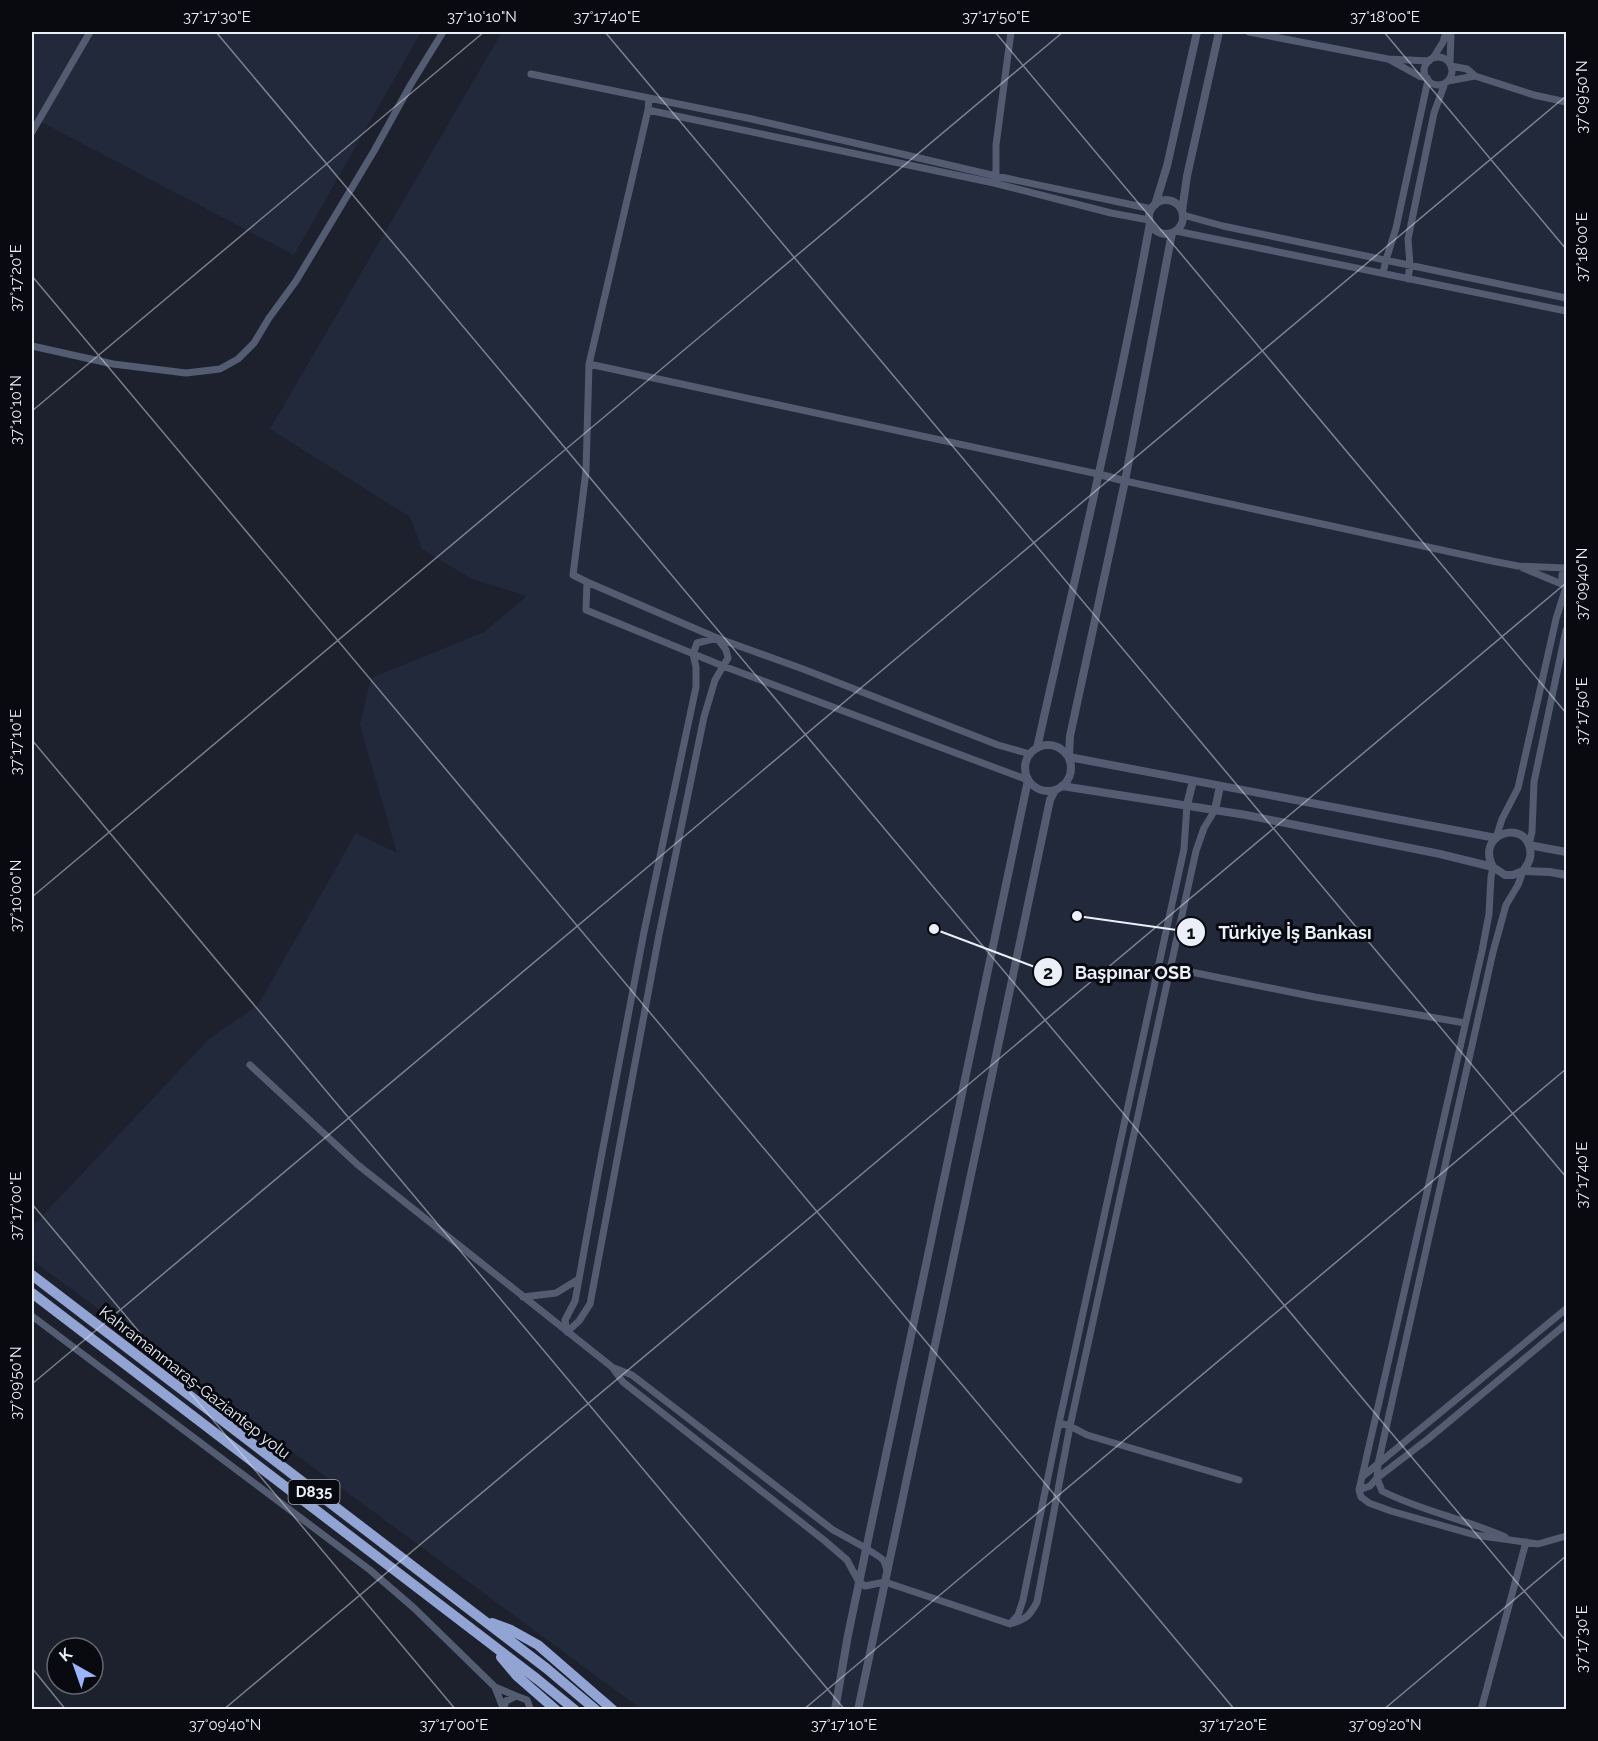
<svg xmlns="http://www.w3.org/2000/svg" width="1598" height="1741" font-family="Raleway,sans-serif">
	<rect width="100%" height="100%" fill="#1c212d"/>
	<path fill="#22293a" d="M 32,32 L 421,32 L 294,255 L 32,117 Z
		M 502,32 L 1566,32 L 1566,1709 L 641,1709 L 32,1260 L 32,1227 L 209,1039 L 258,1005 L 356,833 L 397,853 L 360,725 L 371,678 L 484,632 L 527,596 L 472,579 L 422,549 L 410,517 L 270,429 Z"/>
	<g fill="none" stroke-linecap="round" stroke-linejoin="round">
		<path stroke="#545c72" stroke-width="7" d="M 1249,32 L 1388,59 L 1429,61
			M1424 71a14 14 0 1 1 28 0a14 14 0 1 1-28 0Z
			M 1433,58 L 1443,42 L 1446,32
			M 1390,60 L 1419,76 L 1427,78
			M 1450,64 L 1451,32
			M 1451,66 L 1467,69 L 1475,76 L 1534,95 L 1566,102
			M 531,74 L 752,119 L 996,176 L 1152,209
			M 1448,81 L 1475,76
			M 649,98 L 648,110 L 589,364 L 586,471 L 573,575 L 587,582 L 586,610 L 723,666 L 1028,780
			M 648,110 L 994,183 L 1111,213 L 1149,220
			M 32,132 L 90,32
			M 996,178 L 996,145 L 1011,32
			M 1183,215 L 1223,226 L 1566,298
			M 1176,231 L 1566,311
			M 1383,273 L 1386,260 L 1396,228 L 1428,80
			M 1408,279 L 1410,265 L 1408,239 L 1434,113 L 1445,83
			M 32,346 L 113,364 L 186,373 L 220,369 L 238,359 L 254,343 L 269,318 L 296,281 L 374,151 L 411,84 L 443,32
			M 589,364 L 1098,474
			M 1125,481 L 1492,561 L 1518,566 L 1566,568
			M 1523,568 L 1564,585
			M 587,582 L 717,638 L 803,669 L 998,745 L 1030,754
			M 1566,587 C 1561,580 1560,574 1566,568
			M 717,638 L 726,650 L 728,658 L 715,680 L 704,717 L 659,935 L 590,1304 L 579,1321 L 567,1332 L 565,1320 L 575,1301 L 598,1174 L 644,932 L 696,687 L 696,667 L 693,654 L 697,643 Z
			M 1496,838 L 1502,819 L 1518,788 L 1556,619 L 1566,587
			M 1529,845 L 1532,832 L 1534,782 L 1566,630
			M 1493,867 L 1491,877 L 1489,914 L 1482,951 L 1359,1490 L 1361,1497 L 1369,1503 L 1391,1511 L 1475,1535 L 1538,1544 L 1566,1536
			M 1157,975 L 1171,968 L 1315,997 L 1465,1023
			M 250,1065 L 358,1165 L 612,1367 L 623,1382 L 825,1541 L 847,1560 L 859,1582 L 865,1586 L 885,1582 L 1010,1624 C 1026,1619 1029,1617 1037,1602 L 1070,1426 L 1196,851 L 1204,828 L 1215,810
			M 523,1297 L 556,1293 L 579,1279
			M 32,1316 L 370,1570 L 414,1608 L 495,1687 L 516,1696
			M 614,1368 L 632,1375 L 833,1530 C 842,1535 880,1555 884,1561 C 885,1564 886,1567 887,1570
			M 1059,1423 L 1070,1426 L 1087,1435 L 1239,1480
			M 1362,1477 L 1566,1309
			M 1359,1490 L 1370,1486 L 1377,1478 L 1428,1439 L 1566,1324
			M 1505,1537 C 1465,1519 1421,1511 1382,1491 L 1377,1478 L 1378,1464 L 1493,952 L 1506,905 L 1518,885 L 1523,871
			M 1010,1624 L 1018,1615 L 1023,1600 L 1059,1423 L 1184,849 L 1187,805
			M 495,1687 L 503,1708
			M 503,1710 L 506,1701 L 516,1696 L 527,1700 L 531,1710
			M 1481,1710 L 1526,1542"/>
		<path stroke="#545c72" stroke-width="8" d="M1149 217a17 17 0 1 1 34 0a17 17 0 1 1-34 0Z
			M 1155,205 L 1167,166 L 1197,32
			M 1182,211 L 1187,176 L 1219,32
			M 1172,233 L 1125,481 L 1070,736 L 1069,757 L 1496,838
			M 1098,474 L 1125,481
			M1025 768a23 23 0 1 1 46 0a23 23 0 1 1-46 0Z
			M 1037,748 C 1076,573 1118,399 1150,223
			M 1062,786 L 1246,815 L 1440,854 L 1493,867 L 1505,875 L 1513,875 L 1523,871 L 1550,872 L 1566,875
			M 1187,805 L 1193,781
			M 1215,810 L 1220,786
			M 1529,845 L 1566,852
			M 1493,867 C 1475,833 1525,819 1530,849 C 1532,858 1528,864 1523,871
			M 835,1710 L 848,1635 L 1028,780
			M 858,1710 L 1050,800 L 1055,790"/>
		<path stroke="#91a4d4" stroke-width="10" d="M 32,1275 L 546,1668 L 596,1710
			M 32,1293 L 537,1679 L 575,1710
			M 492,1623 L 511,1630 L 538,1645 L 613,1710
			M 501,1657 L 517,1676 L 556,1710"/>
	</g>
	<path fill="none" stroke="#ebeff8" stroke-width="1.5" stroke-opacity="0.45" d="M 216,32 L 1566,1641M 605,32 L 1566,1177M 995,32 L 1566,713M 1384,32 L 1566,249M 32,276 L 1235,1710M 32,411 L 484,32M 32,740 L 845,1710M 32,897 L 1063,32M 32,1204 L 456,1710M 32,1384 L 1566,96M 32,1668 L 66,1710M 223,1710 L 1566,583M 803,1710 L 1566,1069M 1383,1710 L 1566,1556"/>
	<g text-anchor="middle" stroke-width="6" stroke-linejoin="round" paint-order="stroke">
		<rect fill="#080a10" stroke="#a7aab2" stroke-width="1.5" x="288.5" y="1480" width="51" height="24" rx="4.5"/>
		<g font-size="15" font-weight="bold" fill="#ebeff8">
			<text x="314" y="1497">D835</text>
		</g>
		<g font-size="16" fill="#ebeff8" stroke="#080a10">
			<text transform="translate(195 1382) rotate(38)" y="6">Kahramanmaraş-Gaziantep yolu</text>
		</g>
	</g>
	<path fill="none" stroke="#ebeff8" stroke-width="2" d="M1077 916L1191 932M934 929L1048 972"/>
	<g fill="#ebeff8" stroke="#080a10" stroke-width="2">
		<circle cx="1077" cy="916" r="6"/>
		<circle cx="934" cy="929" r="6"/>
		<circle cx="1191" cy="932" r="15"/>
		<circle cx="1048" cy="972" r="15"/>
	</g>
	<g font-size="18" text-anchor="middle" font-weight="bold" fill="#111">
		<text x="1191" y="939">1</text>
		<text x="1048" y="979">2</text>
	</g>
	<g font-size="18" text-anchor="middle" font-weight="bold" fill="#ebeff8" stroke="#080a10" stroke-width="6" stroke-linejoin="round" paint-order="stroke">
		<text x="1295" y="939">Türkiye İş Bankası</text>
		<text x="1133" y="979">Başpınar OSB</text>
	</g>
	<rect width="1598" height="1741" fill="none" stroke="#080a10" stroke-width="66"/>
	<g transform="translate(75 1666) rotate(320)"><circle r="28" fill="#080a10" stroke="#63666d" stroke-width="1.5"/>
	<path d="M0-4.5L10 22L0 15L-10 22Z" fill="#9bb5fd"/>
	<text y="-9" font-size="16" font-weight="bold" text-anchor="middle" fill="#ebeff8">K</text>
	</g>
	<rect x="33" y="33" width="1532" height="1675" fill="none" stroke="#ebeff8" stroke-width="2"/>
	<g font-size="15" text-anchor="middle" fill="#ebeff8">
		<text x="217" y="22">37°17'30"E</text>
		<text x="482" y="22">37°10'10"N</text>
		<text x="607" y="22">37°17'40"E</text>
		<text x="996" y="22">37°17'50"E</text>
		<text x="1385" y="22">37°18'00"E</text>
		<text transform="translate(1582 97) rotate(-90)" y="5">37°09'50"N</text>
		<text transform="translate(1582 247) rotate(-90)" y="5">37°18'00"E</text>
		<text transform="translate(16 278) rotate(-90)" y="5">37°17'20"E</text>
		<text transform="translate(16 410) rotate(-90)" y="5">37°10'10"N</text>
		<text transform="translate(1582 584) rotate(-90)" y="5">37°09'40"N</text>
		<text transform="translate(1582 711) rotate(-90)" y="5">37°17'50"E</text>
		<text transform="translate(16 742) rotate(-90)" y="5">37°17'10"E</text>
		<text transform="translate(16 896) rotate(-90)" y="5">37°10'00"N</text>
		<text transform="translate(1582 1175) rotate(-90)" y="5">37°17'40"E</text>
		<text transform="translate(16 1206) rotate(-90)" y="5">37°17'00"E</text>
		<text transform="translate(16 1383) rotate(-90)" y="5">37°09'50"N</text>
		<text transform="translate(1582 1639) rotate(-90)" y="5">37°17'30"E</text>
		<text x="225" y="1730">37°09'40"N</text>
		<text x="454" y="1730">37°17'00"E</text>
		<text x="844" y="1730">37°17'10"E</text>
		<text x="1233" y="1730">37°17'20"E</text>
		<text x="1385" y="1730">37°09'20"N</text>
	</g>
</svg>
